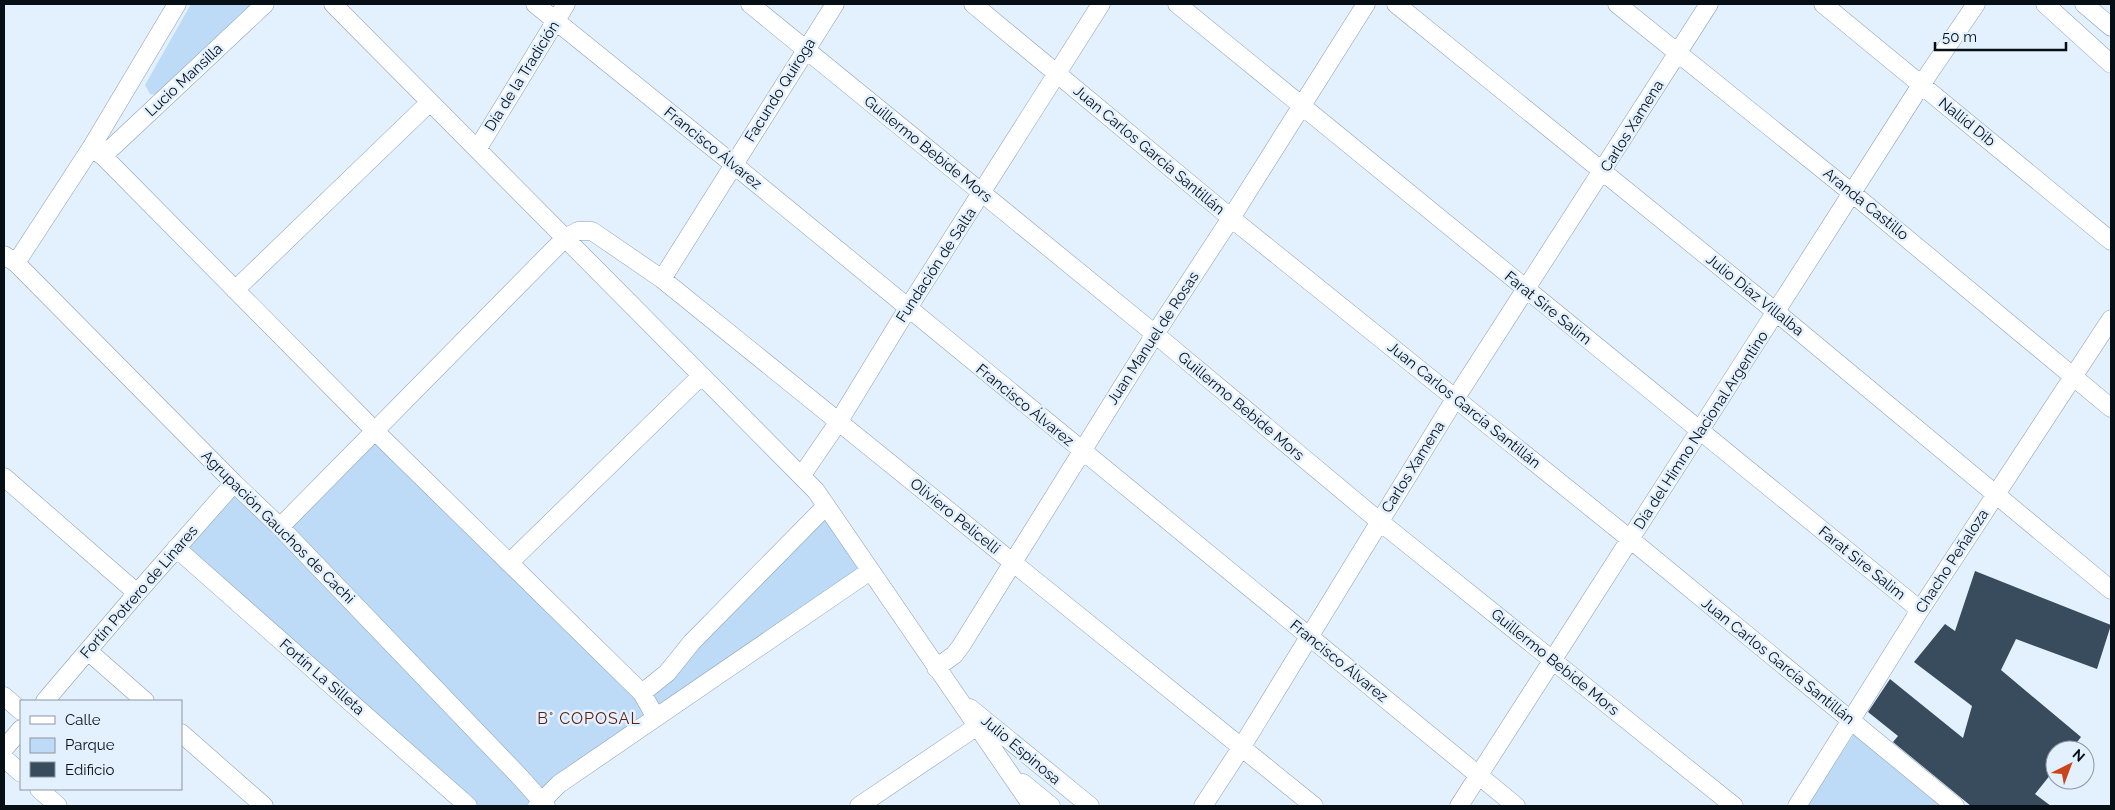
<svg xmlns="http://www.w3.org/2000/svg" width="2115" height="810" font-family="Raleway,sans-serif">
	<rect width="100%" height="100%" fill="#e3f1fe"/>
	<path fill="#bddbf6" d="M 191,4 L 256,4 L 160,96 L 150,94 L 145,85 Z
		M 375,431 L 642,693 L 826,506 L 870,571 L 559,784 L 546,806 L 468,806 L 176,548 L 234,483 L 280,527 Z
		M 1854,734 L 1944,806 L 1807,806 Z"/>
	<path fill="#384c5d" d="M 1975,571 L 2111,625 L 2097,669 L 2016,639 L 2001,670 L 2081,737 L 2071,750 L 2055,750 L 2055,769 L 2035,794 L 2051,806 L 1971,806 L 1893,742 L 1898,736 L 1868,712 L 1890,679 L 1963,738 L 1972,706 L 1914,662 L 1945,624 L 1955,631 Z"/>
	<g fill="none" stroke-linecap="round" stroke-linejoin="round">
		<g stroke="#889eb2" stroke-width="19">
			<path id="minor" d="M 333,4 L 816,491 L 1032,806
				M 535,4 L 733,164 L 1516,806
				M 750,4 L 1155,334 L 1379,521 L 1734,806
				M 973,4 L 1231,218 L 1630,539 L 1955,806
				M 1177,4 L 1920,610
				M 1396,4 L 1776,312 L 2111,590
				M 1617,4 L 1852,193 L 2111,408
				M 1823,4 L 2111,241
				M 2045,4 L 2111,64
				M 2084,4 L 2111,27
				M 91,148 L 103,156 L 375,431 L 642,693 L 655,716
				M 478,148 L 566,4
				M 103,156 L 265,4
				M 4,255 L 16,263 L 234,483 L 280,527 L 520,777 L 546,806
				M 16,263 L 91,148 L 177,4
				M 662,279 L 835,4
				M 235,290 L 430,102
				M 802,475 L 839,421 L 908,308 L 1101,4
				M 4,477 L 137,593
				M 280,527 L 565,238 L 578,231 L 592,231 L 662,279 L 1314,806
				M 176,548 L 468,806
				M 509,563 L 701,376
				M 88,651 L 145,701
				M 936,668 L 954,655 L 961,646 L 1155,334 L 1231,218 L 1366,4
				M 642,693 L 667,673 L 692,642 L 826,506
				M 4,696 L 21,711
				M 45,701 L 137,593 L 234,483
				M 970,708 L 1090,806
				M 181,733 L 264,806
				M 4,749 L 21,729
				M 4,758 L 21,773
				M 1023,783 L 1051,806
				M 39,789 L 58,806
				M 537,806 L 559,784 L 870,571
				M 859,806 L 976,727
				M 1203,806 L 1241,748 L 1455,399 L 1709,4
				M 1459,806 L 1921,85 L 1976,4
				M 1797,806 L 1920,610 L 2111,319"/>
		</g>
		<use href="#minor" stroke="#fff" stroke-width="18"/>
	</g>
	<g text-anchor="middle" stroke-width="5" stroke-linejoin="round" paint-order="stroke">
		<g font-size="15" fill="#070f16" stroke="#e3f1fe">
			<text transform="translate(522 76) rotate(-58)" y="5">Día de la Tradición</text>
			<text transform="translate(184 80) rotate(-43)" y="5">Lucio Mansilla</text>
			<text transform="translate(780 90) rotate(-58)" y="5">Facundo Quiroga</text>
			<text transform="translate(1967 122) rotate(39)" y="5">Nallid Dib</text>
			<text transform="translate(1632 126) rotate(-58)" y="5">Carlos Xamena</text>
			<text transform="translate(713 148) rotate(39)" y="5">Francisco Álvarez</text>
			<text transform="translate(928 149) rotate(39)" y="5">Guillermo Bebide Mors</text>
			<text transform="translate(1149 150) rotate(40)" y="5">Juan Carlos García Santillán</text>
			<text transform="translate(1866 204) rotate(39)" y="5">Aranda Castillo</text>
			<text transform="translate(936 265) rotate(-57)" y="5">Fundación de Salta</text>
			<text transform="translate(1755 295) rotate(39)" y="5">Julio Díaz Villalba</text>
			<text transform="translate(1548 308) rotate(39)" y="5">Farat Sire Salim</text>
			<text transform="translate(1153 338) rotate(-57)" y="5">Juan Manuel de Rosas</text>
			<text transform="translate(1025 405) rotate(39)" y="5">Francisco Álvarez</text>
			<text transform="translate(1464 405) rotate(39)" y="5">Juan Carlos García Santillán</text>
			<text transform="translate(1241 406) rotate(40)" y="5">Guillermo Bebide Mors</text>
			<text transform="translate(1701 430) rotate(-57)" y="5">Día del Himno Nacional Argentino</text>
			<text transform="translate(1413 467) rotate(-58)" y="5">Carlos Xamena</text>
			<text transform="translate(955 516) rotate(39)" y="5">Oliviero Pelicelli</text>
			<text transform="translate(278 527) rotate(45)" y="5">Agrupación Gauchos de Cachi</text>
			<text transform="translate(1952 561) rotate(-57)" y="5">Chacho Peñaloza</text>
			<text transform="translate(1862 563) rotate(39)" y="5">Farat Sire Salim</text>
			<text transform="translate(139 592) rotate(-49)" y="5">Fortín Potrero de Linares</text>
			<text transform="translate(1339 661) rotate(39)" y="5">Francisco Álvarez</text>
			<text transform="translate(1778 661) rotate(39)" y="5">Juan Carlos García Santillán</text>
			<text transform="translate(1555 662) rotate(39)" y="5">Guillermo Bebide Mors</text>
			<text transform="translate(322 677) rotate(41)" y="5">Fortín La Silleta</text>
			<text transform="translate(1021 750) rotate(40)" y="5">Julio Espinosa</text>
		</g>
		<g font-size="16" letter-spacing="1" fill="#62200e" stroke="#e3f1fe">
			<text x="589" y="724">B° COPOSAL</text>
		</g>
	</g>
	<rect width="2115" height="810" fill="none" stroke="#070f16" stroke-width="10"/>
	<rect x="20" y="700" width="162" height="90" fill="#e3f1fe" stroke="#8b97a1"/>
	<rect x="30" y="716" width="25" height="8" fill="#ffffff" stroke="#8b97a1"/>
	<text x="65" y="725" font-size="15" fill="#070f16">Calle</text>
	<rect x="30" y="738" width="25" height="15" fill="#bddbf6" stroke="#8b97a1"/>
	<text x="65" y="750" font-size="15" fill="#070f16">Parque</text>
	<rect x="30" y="762" width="25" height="15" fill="#384c5d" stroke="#8b97a1"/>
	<text x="65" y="775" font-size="15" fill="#070f16">Edificio</text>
	<g transform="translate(2070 765) rotate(42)"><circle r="24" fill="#e3f1fe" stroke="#8b97a1"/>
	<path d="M0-4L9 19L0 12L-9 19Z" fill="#cb431b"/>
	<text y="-8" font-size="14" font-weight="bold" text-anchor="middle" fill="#070f16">N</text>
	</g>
	<path d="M1935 42v8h131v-8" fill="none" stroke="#070f16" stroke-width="2.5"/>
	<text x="1942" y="42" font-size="15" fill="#070f16" stroke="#e3f1fe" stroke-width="4" paint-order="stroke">50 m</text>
</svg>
